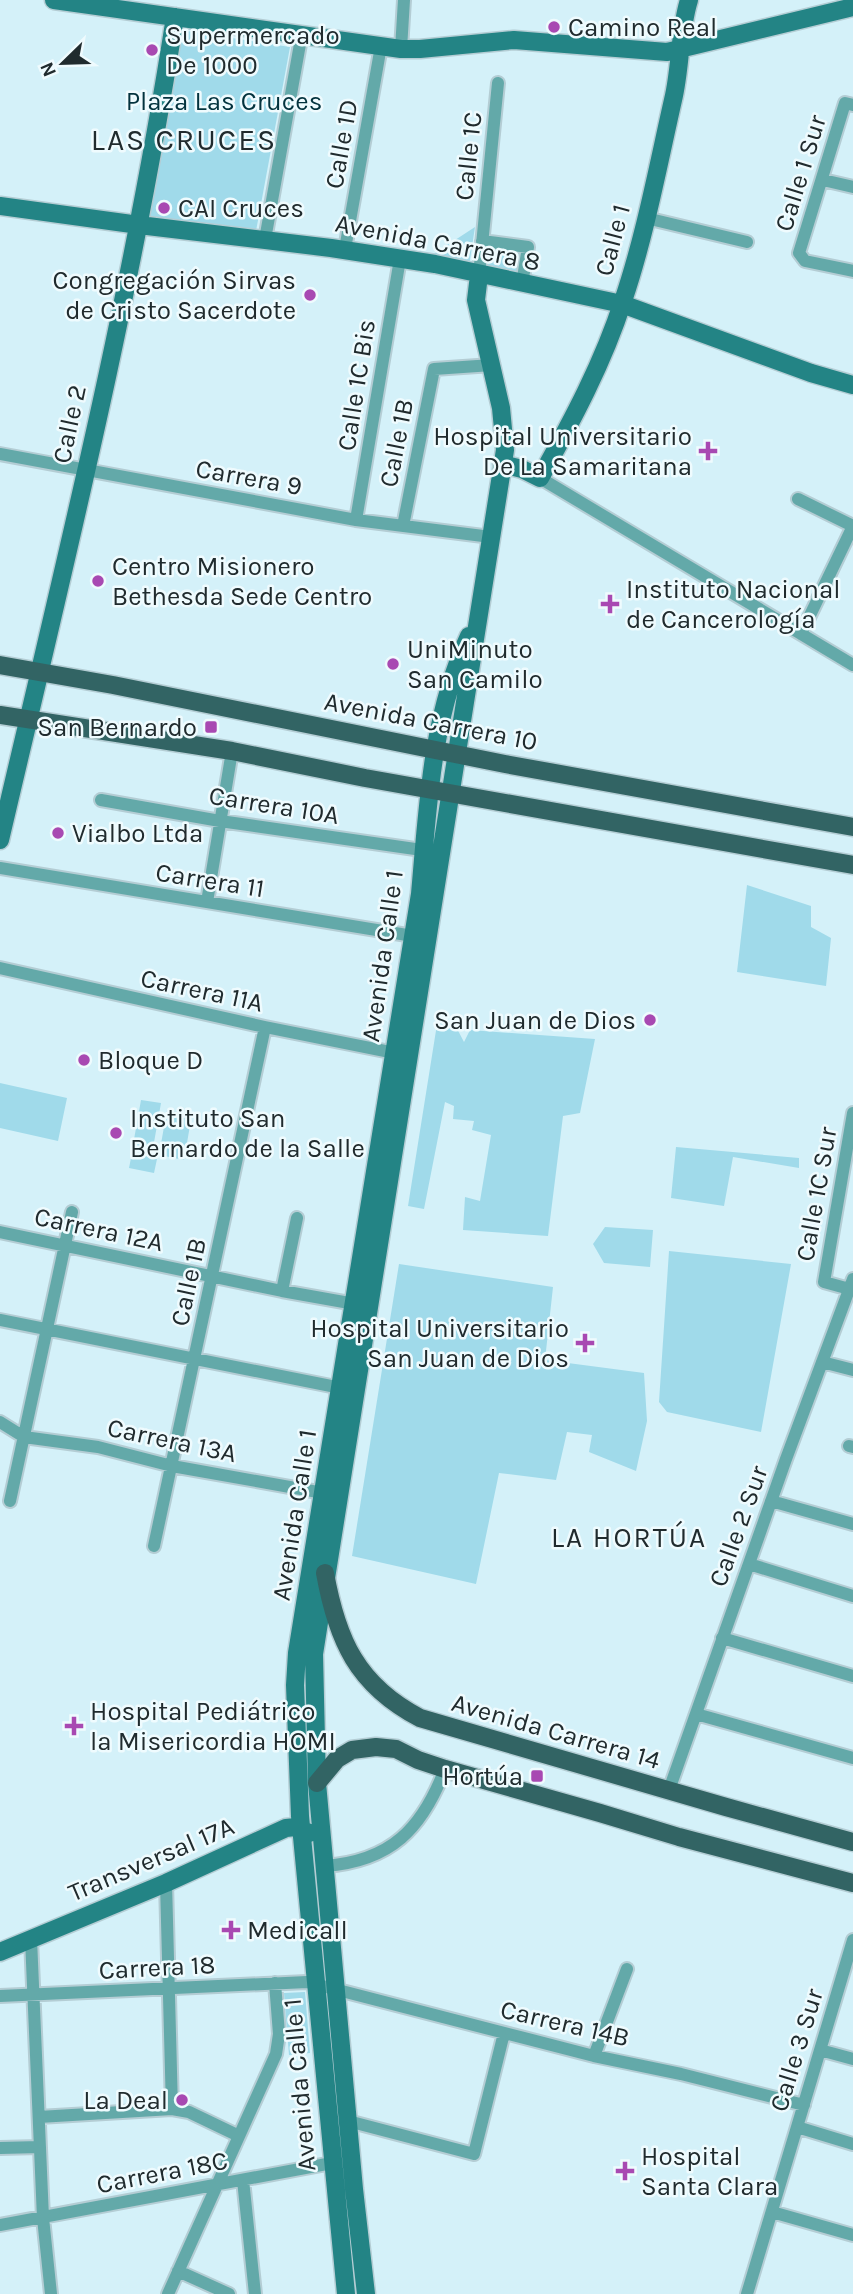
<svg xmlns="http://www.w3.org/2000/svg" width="853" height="2294" font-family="Karla,sans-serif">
	<rect width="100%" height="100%" fill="#d4f1f9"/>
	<path fill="#a0daea" d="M 181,30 L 290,47 L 256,231 L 149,219 Z
		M 475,227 L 469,266 L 429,257 Z
		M 489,248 L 521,252 L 516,276 L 486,270 Z
		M 747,885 L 811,906 L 811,927 L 831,938 L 826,986 L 737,972 Z
		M 438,1018 L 454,1023 L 464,1042 L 470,1030 L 595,1039 L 580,1113 L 563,1116 L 548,1236 L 463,1230 L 465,1197 L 480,1201 L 491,1135 L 472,1130 L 474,1121 L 453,1119 L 454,1106 L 445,1102 L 424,1209 L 408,1206 Z
		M 0,1083 L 67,1098 L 58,1141 L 0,1128 Z
		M 141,1100 L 161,1103 L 153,1148 L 133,1145 Z
		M 167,1110 L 192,1114 L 184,1160 L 159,1155 Z
		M 676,1147 L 799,1158 L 799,1168 L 733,1157 L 724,1206 L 671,1198 Z
		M 132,1153 L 157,1159 L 154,1173 L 129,1168 Z
		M 605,1227 L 653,1230 L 650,1267 L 604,1263 L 593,1244 Z
		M 669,1251 L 791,1264 L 761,1432 L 667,1412 L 659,1402 Z
		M 399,1264 L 553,1287 L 545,1360 L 644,1373 L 647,1421 L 636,1471 L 589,1452 L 592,1435 L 567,1432 L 556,1480 L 499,1473 L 476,1584 L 352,1556 Z
		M 305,1992 L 310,2053 L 289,2055 L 284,1993 Z"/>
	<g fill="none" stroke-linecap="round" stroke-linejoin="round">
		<g stroke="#b4cdd4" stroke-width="16">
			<path id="street" d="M 401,49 L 404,0
				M 853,105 L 845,103 L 799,253 L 805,261 L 853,271
				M 823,180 L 853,187
				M 646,218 L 747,242
				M 266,234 L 300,44 L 294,39 L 293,33
				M 482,241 L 528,247 L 522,284
				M 345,249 L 381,46
				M 479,275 L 498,83
				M 0,454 L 356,520 L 491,537
				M 540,478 L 853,665
				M 798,499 L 853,526 L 801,634
				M 356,520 L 400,259
				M 403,526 L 434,369 L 492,365
				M 101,800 L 220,821 L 429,851
				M 0,868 L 413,936
				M 207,902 L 232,751
				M 0,968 L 265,1027 L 395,1053
				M 853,1113 L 824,1282 L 853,1290
				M 0,1232 L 282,1291 L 355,1304
				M 282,1291 L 297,1218
				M 0,1320 L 341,1388
				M 822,1362 L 853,1370
				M 0,1422 L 24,1437 L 98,1447 L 172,1466 L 329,1494
				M 849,1446 L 853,1447
				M 10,1501 L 72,1212
				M 771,1501 L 853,1524
				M 154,1546 L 265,1027
				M 749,1564 L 853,1596
				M 722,1638 L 853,1676
				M 696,1714 L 853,1758
				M 669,1790 L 786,1459 L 853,1279
				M 325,1866 C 391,1861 422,1829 445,1769
				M 166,1883 L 172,2109
				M 31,1939 L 43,2218 L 51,2294
				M 0,1996 L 307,1982 L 594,2056 L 681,2074 L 804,2105
				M 820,2050 L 853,2059
				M 594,2056 L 627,1969
				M 39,2117 L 172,2109 L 189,2112 L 239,2136
				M 348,2121 L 474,2154 L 504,2033
				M 797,2127 L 853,2144
				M 0,2148 L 40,2147
				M 243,2180 L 255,2294
				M 772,2212 L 853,2235
				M 0,2225 L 332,2163
				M 178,2271 L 229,2294
				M 168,2294 L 276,2054 L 279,2034 L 275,1983
				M 747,2294 L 853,1940"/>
		</g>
		<g stroke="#b4cdd4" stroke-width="21">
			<path id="secondary" d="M 54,0 L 401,49 L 420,49 L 514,40 L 667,52 L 853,7
				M 0,206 L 139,225 L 331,248 L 435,264 L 622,304 L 811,373 L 853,385
				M 502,464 L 522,469 L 540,478 C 572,421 603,363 623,301 C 645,236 658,166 673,100 C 681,67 679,32 689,0
				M 0,840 C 64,567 132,294 175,17
				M 0,1952 L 166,1883 L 286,1828 L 296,1827 L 309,1833
				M 346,2294 L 300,1816 L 295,1685 L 297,1653 L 420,894 C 428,806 431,718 469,636
				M 366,2294 L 354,2189 L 317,1783 L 314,1654 L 505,450 L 501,408 L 476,300 L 479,275"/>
		</g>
		<g stroke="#b4cdd4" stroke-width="21">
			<path id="primary" d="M 0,665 L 113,685 L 505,764 L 853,827
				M 0,715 L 232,751 L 365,778 L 853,865
				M 325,1573 C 337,1640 357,1685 420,1718 L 726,1807 L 853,1842
				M 317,1783 L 337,1759 L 352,1750 L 376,1747 L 396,1749 L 418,1760 L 445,1769 L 600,1813 L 679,1837 L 853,1883"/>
		</g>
		<use href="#street" stroke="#63a9a9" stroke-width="12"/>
		<use href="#secondary" stroke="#238485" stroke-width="18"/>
		<use href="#primary" stroke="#326464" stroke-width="18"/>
	</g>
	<g fill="#a849b2" stroke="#effbfe" stroke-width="2.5">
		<circle cx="554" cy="27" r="7"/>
		<circle cx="152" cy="50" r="7"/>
		<circle cx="164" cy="208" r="7"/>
		<circle cx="310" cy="295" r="7"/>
		<path d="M704.5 440.5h7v7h7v7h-7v7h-7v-7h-7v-7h7z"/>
		<circle cx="98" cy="581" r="7"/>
		<path d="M606.5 593.5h7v7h7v7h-7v7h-7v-7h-7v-7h7z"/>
		<circle cx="393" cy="664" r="7"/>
		<rect x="204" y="720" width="14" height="14" rx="3.5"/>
		<circle cx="58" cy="833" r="7"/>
		<circle cx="650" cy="1020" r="7"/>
		<circle cx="84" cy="1060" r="7"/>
		<circle cx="116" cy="1133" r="7"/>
		<path d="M581.5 1332.5h7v7h7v7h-7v7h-7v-7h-7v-7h7z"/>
		<path d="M70.5 1715.5h7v7h7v7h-7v7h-7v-7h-7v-7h7z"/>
		<rect x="530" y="1769" width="14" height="14" rx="3.5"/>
		<path d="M227.5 1919.5h7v7h7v7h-7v7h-7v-7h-7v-7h7z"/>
		<circle cx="182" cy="2100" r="7"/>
		<path d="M621.5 2160.5h7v7h7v7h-7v7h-7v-7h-7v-7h7z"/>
	</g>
	<g text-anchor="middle" stroke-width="5" stroke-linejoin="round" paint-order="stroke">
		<g font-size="26" fill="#202b2e" stroke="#effbfe" text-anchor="start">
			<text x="568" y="36">Camino Real</text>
			<text x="166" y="44">Supermercado<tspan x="166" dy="30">De 1000</tspan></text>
			<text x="178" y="217">CAI Cruces</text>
			<text x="296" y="289" text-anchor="end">Congregación Sirvas<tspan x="296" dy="30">de Cristo Sacerdote</tspan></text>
			<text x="692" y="445" text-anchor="end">Hospital Universitario<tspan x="692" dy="30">De La Samaritana</tspan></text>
			<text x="112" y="575">Centro Misionero<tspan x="112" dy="30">Bethesda Sede Centro</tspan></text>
			<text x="626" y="598">Instituto Nacional<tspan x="626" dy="30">de Cancerología</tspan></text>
			<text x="407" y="658">UniMinuto<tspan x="407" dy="30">San Camilo</tspan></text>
			<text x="197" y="736" text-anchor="end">San Bernardo</text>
			<text x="72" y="842">Vialbo Ltda</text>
			<text x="636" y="1029" text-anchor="end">San Juan de Dios</text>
			<text x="98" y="1069">Bloque D</text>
			<text x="130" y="1127">Instituto San<tspan x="130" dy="30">Bernardo de la Salle</tspan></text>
			<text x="569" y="1337" text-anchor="end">Hospital Universitario<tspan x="569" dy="30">San Juan de Dios</tspan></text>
			<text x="90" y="1720">Hospital Pediátrico<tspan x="90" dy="30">la Misericordia HOMI</tspan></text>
			<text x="523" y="1785" text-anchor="end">Hortúa</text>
			<text x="247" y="1939">Medicall</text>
			<text x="168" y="2109" text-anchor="end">La Deal</text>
			<text x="641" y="2165">Hospital<tspan x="641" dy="30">Santa Clara</tspan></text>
		</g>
		<g font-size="26" fill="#03333e" stroke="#effbfe">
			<text x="224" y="110">Plaza Las Cruces</text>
		</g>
		<g font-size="26" fill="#202b2e" stroke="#effbfe">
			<text transform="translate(341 144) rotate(-80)" y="9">Calle 1D</text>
			<text transform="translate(468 156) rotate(-84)" y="9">Calle 1C</text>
			<text transform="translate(800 173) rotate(-73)" y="9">Calle 1 Sur</text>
			<text transform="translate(612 240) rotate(-75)" y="9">Calle 1</text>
			<text transform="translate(438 242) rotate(11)" y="9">Avenida Carrera 8</text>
			<text transform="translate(356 385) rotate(-81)" y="9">Calle 1C Bis</text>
			<text transform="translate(69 424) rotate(-78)" y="9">Calle 2</text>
			<text transform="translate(396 443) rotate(-79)" y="9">Calle 1B</text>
			<text transform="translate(249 477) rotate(10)" y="9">Carrera 9</text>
			<text transform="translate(431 721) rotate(11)" y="9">Avenida Carrera 10</text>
			<text transform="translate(274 805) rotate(9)" y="9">Carrera 10A</text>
			<text transform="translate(210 880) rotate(9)" y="9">Carrera 11</text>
			<text transform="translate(382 956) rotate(-82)" y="9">Avenida Calle 1</text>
			<text transform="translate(202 990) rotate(12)" y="9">Carrera 11A</text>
			<text transform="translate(816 1194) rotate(-80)" y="9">Calle 1C Sur</text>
			<text transform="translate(99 1229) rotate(12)" y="9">Carrera 12A</text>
			<text transform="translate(188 1282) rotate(-78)" y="9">Calle 1B</text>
			<text transform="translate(172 1440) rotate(12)" y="9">Carrera 13A</text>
			<text transform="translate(294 1515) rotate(-81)" y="9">Avenida Calle 1</text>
			<text transform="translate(738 1526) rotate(-70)" y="9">Calle 2 Sur</text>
			<text transform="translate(556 1731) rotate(16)" y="9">Avenida Carrera 14</text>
			<text transform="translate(151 1859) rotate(-23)" y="9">Transversal 17A</text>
			<text transform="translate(157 1967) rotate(-3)" y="9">Carrera 18</text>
			<text transform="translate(565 2023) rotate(13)" y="9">Carrera 14B</text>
			<text transform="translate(796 2050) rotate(-73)" y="9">Calle 3 Sur</text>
			<text transform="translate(299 2085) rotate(-95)" y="9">Avenida Calle 1</text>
			<text transform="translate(162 2172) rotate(-11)" y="9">Carrera 18C</text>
		</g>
		<g font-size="28" letter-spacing="2" fill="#202b2e" stroke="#effbfe">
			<text x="629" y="1547">LA HORTÚA</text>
		</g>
		<g font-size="30" letter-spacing="2" fill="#202b2e" stroke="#effbfe">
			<text x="184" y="150">LAS CRUCES</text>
		</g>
	</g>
	<g transform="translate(63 63) rotate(247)" stroke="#effbfe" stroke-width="5" paint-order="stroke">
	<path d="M0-5L12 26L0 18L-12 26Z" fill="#202b2e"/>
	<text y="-10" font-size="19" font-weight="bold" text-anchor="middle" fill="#202b2e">N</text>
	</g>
</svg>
